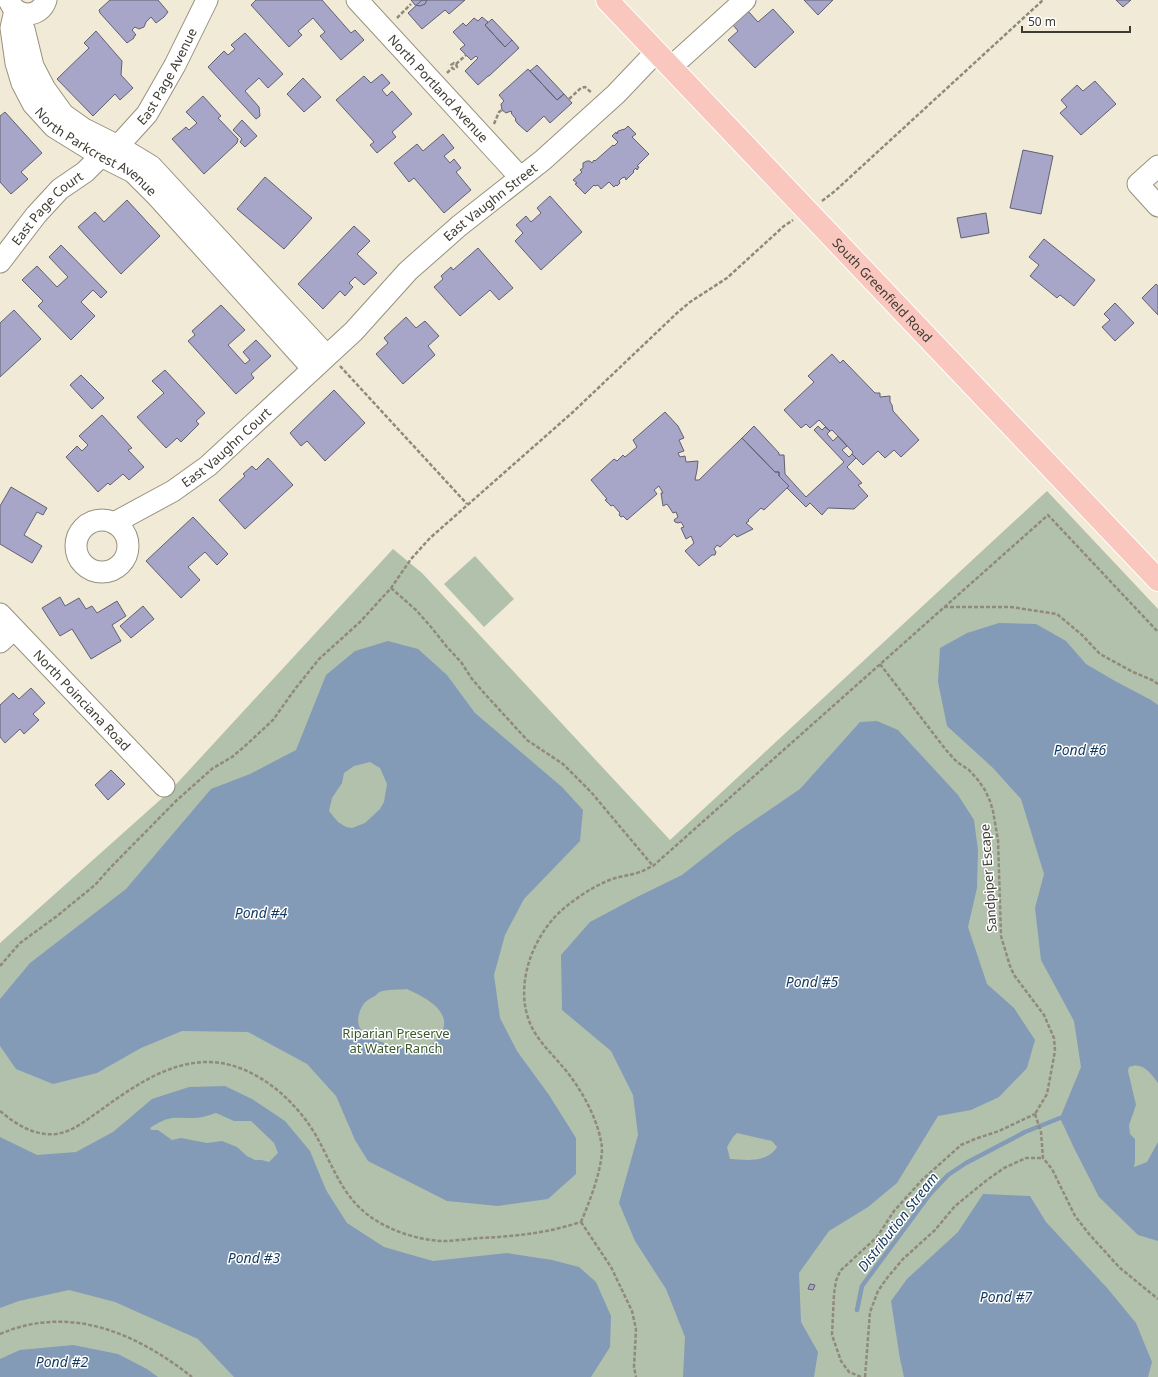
<svg xmlns="http://www.w3.org/2000/svg" width="1158" height="1377" font-family="'Noto Sans',sans-serif">
	<rect width="100%" height="100%" fill="#f1ead6"/>
	<path fill="#b2c1ac" d="M 1047,491 L 1158,609 L 1158,1377 L 0,1377 L 0,943 L 169,792 L 393,549 L 422,573 L 670,840 Z
		M 475,556 L 514,599 L 484,627 L 444,584 Z"/>
	<path fill="#839bb7" fill-rule="evenodd" d="M 999,623 L 1036,624 L 1066,641 L 1086,664 L 1115,681 L 1151,700 L 1158,705 L 1158,1083 C 1151,1073 1142,1061 1129,1067 L 1128,1071 L 1136,1105 L 1129,1125 L 1130,1134 L 1135,1139 L 1135,1161 L 1134,1167 L 1147,1162 L 1158,1142 L 1158,1241 L 1138,1235 L 1099,1197 L 1074,1148 L 1060,1118 L 1081,1067 L 1074,1021 L 1041,960 L 1035,908 L 1044,874 L 1021,799 L 993,768 L 947,726 L 938,682 L 940,648 L 967,633 Z
		M 388,641 L 418,649 L 447,675 L 475,713 L 562,787 L 583,810 L 580,841 L 524,899 L 505,935 L 494,975 L 500,1018 L 517,1051 L 549,1095 L 576,1138 L 576,1174 L 548,1199 L 498,1206 L 447,1201 L 368,1161 L 355,1140 L 336,1096 L 307,1064 L 248,1032 L 182,1031 L 141,1048 L 97,1073 L 53,1084 L 16,1069 L 0,1046 L 0,999 L 30,963 L 126,889 L 211,789 L 250,774 L 296,750 L 326,675 L 355,651 ZM 370,762 L 380,768 L 387,784 L 384,802 L 380,809 L 365,823 L 352,828 L 346,827 L 338,822 L 329,811 L 332,798 L 342,783 L 344,773 L 354,766 ZM 407,989 C 424,997 454,1011 441,1034 C 438,1038 432,1045 428,1047 C 414,1053 366,1042 360,1028 C 356,1021 359,1011 363,1005 C 365,1001 371,998 375,996 C 377,994 380,991 383,991 C 390,989 400,990 407,989 Z
		M 877,721 L 898,730 L 958,795 L 974,820 L 978,850 L 977,888 L 968,927 L 987,984 L 1014,1008 L 1035,1040 L 1027,1068 L 999,1097 L 971,1110 L 938,1116 L 897,1183 L 868,1207 L 829,1231 L 799,1273 L 801,1322 L 818,1352 L 814,1377 L 683,1377 L 685,1337 L 666,1289 L 635,1241 L 619,1203 L 638,1135 L 633,1095 L 611,1051 L 562,1010 L 561,955 L 590,922 L 637,897 L 682,875 L 734,834 L 800,789 L 860,722 ZM 737,1133 L 772,1141 L 777,1147 C 767,1163 747,1160 730,1159 L 727,1147 L 733,1137 Z
		M 225,1086 L 252,1099 L 285,1121 L 310,1151 L 326,1190 L 347,1223 L 384,1247 L 433,1261 L 507,1253 L 552,1260 L 579,1267 L 596,1282 L 611,1316 L 610,1347 L 591,1377 L 234,1377 L 198,1339 L 115,1302 L 69,1290 L 19,1301 L 0,1308 L 0,1137 L 37,1155 L 76,1152 L 113,1132 L 152,1099 L 189,1087 ZM 216,1113 L 234,1121 L 251,1121 L 274,1143 L 278,1153 L 269,1162 L 262,1160 L 255,1160 L 247,1156 L 237,1147 L 222,1141 L 207,1143 L 181,1138 L 172,1140 L 158,1130 L 151,1130 L 150,1128 C 169,1115 174,1118 194,1118 C 202,1118 209,1115 216,1113 Z
		M 983,1194 L 1030,1196 L 1046,1222 L 1108,1289 L 1136,1323 L 1152,1362 L 1148,1377 L 904,1377 L 900,1359 L 891,1301 L 907,1279 L 958,1232 Z
		M 73,1345 L 118,1354 L 147,1369 L 158,1377 L 0,1377 L 0,1359 L 20,1350 Z"/>
	<g fill="none" stroke-linecap="round" stroke-linejoin="round">
		<path stroke="#839bb7" stroke-width="4.5" d="M 857,1310 L 862,1286 L 930,1194 L 948,1175 L 966,1163 L 1025,1132 L 1060,1118"/>
	</g>
	<path fill="#a7a6c8" stroke="#616172" d="M 110,0 L 158,0 L 168,12 L 164,17 L 156,23 L 151,17 L 146,22 L 144,27 L 139,29 L 135,27 L 132,30 L 136,35 L 134,36 L 134,38 L 127,43 L 100,13 L 99,10 Z
		M 256,0 L 322,0 L 351,33 L 355,30 L 364,40 L 341,60 L 320,36 L 325,32 L 313,18 L 298,31 L 302,35 L 289,47 L 251,5 Z
		M 411,0 L 427,0 L 425,4 L 420,6 L 415,5 Z
		M 422,0 L 465,0 L 449,14 L 445,10 L 422,29 L 408,13 Z
		M 804,0 L 833,0 L 818,15 Z
		M 1116,0 L 1131,0 L 1123,7 Z
		M 773,9 L 794,32 L 755,68 L 728,40 L 738,31 L 733,25 L 748,11 L 758,22 Z
		M 482,17 L 488,22 L 485,25 L 505,47 L 512,40 L 519,48 L 489,76 L 488,76 L 478,85 L 465,71 L 478,58 L 476,56 L 471,60 L 460,49 L 465,45 L 453,32 L 463,23 L 466,26 L 474,18 L 478,21 Z
		M 492,19 L 512,40 L 505,47 L 485,25 Z
		M 96,31 L 122,61 L 121,75 L 133,88 L 120,100 L 115,94 L 93,116 L 57,79 L 89,48 L 84,43 Z
		M 245,33 L 283,74 L 268,88 L 259,78 L 245,91 L 259,107 L 260,116 L 256,119 L 208,67 L 224,51 L 228,55 L 235,49 L 231,45 Z
		M 537,65 L 564,94 L 557,100 L 530,71 Z
		M 528,69 L 557,100 L 564,94 L 572,103 L 550,123 L 544,116 L 527,132 L 518,124 L 515,120 L 516,119 L 511,113 L 512,112 L 511,111 L 506,113 L 502,110 L 501,104 L 504,101 L 499,95 Z
		M 382,74 L 390,83 L 382,90 L 387,96 L 392,91 L 412,114 L 392,132 L 396,137 L 377,153 L 370,145 L 374,142 L 336,100 L 364,76 L 371,83 Z
		M 303,78 L 321,97 L 304,112 L 287,94 Z
		M 1095,81 L 1116,104 L 1081,135 L 1060,113 L 1067,107 L 1061,100 L 1077,85 L 1083,91 Z
		M 203,96 L 221,116 L 218,118 L 238,139 L 237,143 L 204,174 L 172,139 L 186,127 L 189,130 L 197,123 L 186,112 Z
		M 5,112 L 42,153 L 21,172 L 28,179 L 11,194 L 0,182 L 0,116 Z
		M 242,120 L 257,136 L 245,147 L 240,142 L 242,139 L 233,130 Z
		M 628,126 L 636,134 L 632,137 L 649,154 L 637,166 L 639,167 L 637,170 L 636,168 L 633,171 L 634,172 L 626,180 L 625,177 L 622,178 L 619,181 L 620,183 L 617,186 L 616,185 L 614,187 L 609,182 L 601,189 L 598,185 L 595,186 L 594,185 L 585,194 L 575,184 L 577,183 L 573,180 L 582,172 L 580,170 L 583,168 L 583,163 L 587,161 L 590,161 L 592,163 L 594,160 L 595,161 L 613,145 L 614,146 L 618,142 L 612,136 L 616,132 L 617,134 L 618,131 L 625,129 Z
		M 443,134 L 454,148 L 444,156 L 450,163 L 454,159 L 461,168 L 456,172 L 471,190 L 444,213 L 414,178 L 409,182 L 394,163 L 417,144 L 423,151 Z
		M 1023,150 L 1053,156 L 1041,214 L 1010,208 Z
		M 265,177 L 312,218 L 284,249 L 237,209 Z
		M 550,196 L 582,232 L 541,270 L 515,241 L 523,233 L 516,225 L 526,216 L 531,222 L 541,213 L 537,208 Z
		M 127,200 L 160,236 L 121,274 L 78,227 L 95,212 L 104,222 Z
		M 986,213 L 989,233 L 961,238 L 957,218 Z
		M 354,226 L 370,241 L 357,254 L 377,273 L 364,285 L 355,277 L 349,283 L 353,287 L 345,296 L 340,291 L 323,309 L 298,284 Z
		M 1044,239 L 1095,280 L 1074,306 L 1060,295 L 1057,298 L 1030,276 L 1039,265 L 1029,257 Z
		M 61,245 L 107,292 L 101,298 L 93,290 L 81,302 L 95,316 L 71,340 L 38,306 L 43,301 L 22,280 L 37,266 L 57,287 L 68,277 L 49,257 Z
		M 478,248 L 513,288 L 499,300 L 490,290 L 460,316 L 434,287 L 443,279 L 441,276 L 451,267 L 453,270 Z
		M 1156,284 L 1158,286 L 1158,315 L 1142,298 Z
		M 1115,303 L 1134,323 L 1115,341 L 1102,327 L 1110,320 L 1104,314 Z
		M 221,305 L 245,330 L 228,345 L 245,364 L 250,360 L 243,352 L 256,340 L 271,356 L 251,374 L 254,378 L 236,394 L 188,341 L 195,335 L 192,331 Z
		M 14,310 L 41,339 L 0,377 L 0,323 Z
		M 406,317 L 416,328 L 425,321 L 439,336 L 428,346 L 435,355 L 403,384 L 376,354 L 388,343 L 384,338 Z
		M 832,354 L 840,363 L 843,360 L 875,393 L 880,393 L 880,397 L 890,396 L 890,402 L 892,405 L 893,411 L 919,440 L 901,457 L 894,450 L 885,458 L 878,451 L 863,465 L 852,454 L 853,452 L 832,430 L 830,431 L 819,420 L 810,428 L 806,424 L 801,428 L 784,410 L 814,382 L 808,376 Z
		M 165,370 L 205,413 L 196,421 L 199,424 L 181,442 L 177,438 L 166,448 L 137,417 L 164,393 L 152,381 Z
		M 81,375 L 104,398 L 92,409 L 70,385 Z
		M 334,390 L 365,423 L 325,461 L 307,441 L 301,446 L 290,433 Z
		M 665,412 L 678,426 L 684,438 L 679,440 L 684,451 L 678,453 L 680,457 L 685,456 L 686,462 L 698,461 L 697,470 L 695,480 L 699,480 L 742,438 L 775,472 L 779,472 L 779,476 L 789,486 L 764,510 L 761,508 L 748,520 L 749,521 L 746,523 L 753,529 L 737,537 L 734,534 L 720,547 L 717,545 L 714,549 L 716,552 L 715,555 L 712,555 L 699,566 L 685,551 L 694,543 L 691,536 L 686,539 L 681,528 L 684,527 L 681,522 L 678,523 L 675,522 L 674,520 L 678,517 L 676,512 L 673,513 L 667,504 L 663,506 L 661,493 L 663,493 L 659,486 L 654,490 L 657,494 L 627,520 L 623,516 L 621,517 L 619,515 L 620,513 L 613,505 L 611,506 L 605,500 L 607,499 L 591,480 L 614,459 L 617,461 L 623,455 L 625,457 L 637,447 L 633,440 Z
		M 102,415 L 132,448 L 128,450 L 144,467 L 129,480 L 123,474 L 110,485 L 108,483 L 98,492 L 66,457 L 77,446 L 82,451 L 88,445 L 79,436 Z
		M 754,426 L 779,453 L 779,455 L 784,455 L 785,474 L 806,497 L 844,462 L 814,430 L 818,426 L 822,430 L 825,427 L 830,431 L 827,434 L 833,441 L 838,436 L 847,446 L 842,450 L 849,457 L 852,454 L 856,458 L 847,467 L 862,483 L 858,485 L 868,496 L 854,509 L 828,508 L 822,515 L 810,503 L 806,507 L 787,488 L 789,486 L 779,476 L 779,472 L 775,472 L 742,438 Z
		M 268,458 L 293,485 L 245,529 L 219,500 L 245,476 L 243,474 L 252,466 L 256,470 Z
		M 11,487 L 47,508 L 43,515 L 37,512 L 24,535 L 42,546 L 32,563 L 0,544 L 0,506 Z
		M 193,517 L 228,554 L 217,565 L 205,552 L 188,567 L 200,580 L 181,598 L 146,561 Z
		M 60,597 L 65,606 L 79,598 L 86,609 L 92,606 L 97,613 L 117,601 L 126,616 L 112,625 L 121,641 L 91,659 L 72,629 L 60,636 L 42,608 Z
		M 143,606 L 154,619 L 131,638 L 120,626 Z
		M 31,688 L 45,703 L 33,714 L 39,720 L 24,734 L 20,729 L 5,743 L 0,737 L 0,705 L 13,693 L 19,699 Z
		M 111,770 L 125,784 L 108,800 L 95,785 Z
		M 810,1284 L 815,1285 L 813,1290 L 808,1289 Z"/>
	<g fill="none" stroke-linecap="round" stroke-linejoin="round">
		<g stroke="#97917f" stroke-width="23">
			<g id="minor">
				<path d="M 9,0 C 15,18 40,19 46,0"/>
				<path id="s1" d="M 357,0 L 520,177"/>
				<path id="s2" d="M 15,10 L 11,28 L 16,63 L 22,83 L 33,104 L 54,127 L 101,156 L 133,172 L 156,195 L 313,369"/>
				<path d="M 24,29 L 33,66 L 45,89 L 63,114 L 84,129 L 118,146 L 151,166 L 326,355"/>
				<path d="M 671,67 L 745,0"/>
				<path d="M 1158,166 L 1138,184 L 1158,206"/>
				<path id="s3" d="M 0,262 L 36,215 L 60,189 L 85,172 L 101,156 L 118,146 L 147,114 L 175,65 L 207,0"/>
				<circle cx="102" cy="546" r="26"/>
				<path id="s4" d="M 114,523 L 173,491 L 208,466 L 354,331 L 408,271 L 459,226 L 543,160 L 616,94 L 656,52"/>
				<path id="s5" d="M 0,614 L 164,786"/>
				<path d="M 0,642 L 14,629"/>
			</g>
		</g>
		<g stroke="#fff" stroke-width="24">
			<g id="major">
				<path id="s6" d="M 607,0 L 1158,580"/>
			</g>
		</g>
		<path stroke="#8f8a7c" stroke-width="2.5" stroke-dasharray="4 2" stroke-linecap="butt" d="M 397,18 L 411,4
			M 456,64 L 466,55
			M 447,73 L 452,68 L 454,69 L 457,67 L 456,64 L 454,63 L 451,65 L 452,68
			M 569,99 L 581,88 L 585,87 L 592,93
			M 494,124 L 499,112 L 502,110
			M 822,201 L 835,191 L 1043,0
			M 340,366 L 467,504
			M 391,588 L 416,610 L 431,627 L 447,647 L 461,662 L 472,679 L 485,694 L 527,740 L 563,764 L 591,792 L 653,866
			M 944,607 L 1011,607 L 1057,614 L 1082,635 L 1100,654 L 1133,672 L 1152,680 L 1158,684
			M 880,664 L 946,750 L 957,762 L 969,770 L 978,780 L 985,790 L 990,801 L 993,811 L 998,840 L 1001,936 L 1010,966 L 1014,975 L 1044,1015 L 1054,1038 L 1055,1051 L 1047,1094 L 1035,1114
			M 0,966 L 20,943 L 57,916 L 95,885 L 111,867 L 177,800 L 213,768 L 232,757 L 245,746 L 273,720 L 295,689 L 319,659 L 360,622 L 391,588 L 411,559 L 430,538 L 573,412 L 677,313 L 690,302 L 727,278 L 784,226 L 793,220
			M 0,1111 C 17,1125 34,1136 56,1134 C 72,1132 85,1121 98,1112 C 130,1089 165,1063 206,1062 C 253,1061 298,1101 319,1141 C 333,1167 343,1196 368,1215 C 388,1230 417,1240 442,1241 C 454,1241 467,1239 480,1238 C 503,1237 528,1235 551,1230 C 561,1228 571,1225 581,1222
			M 1035,1114 L 1041,1132 L 1043,1158 L 1052,1169 L 1075,1216 L 1089,1234 L 1120,1268 L 1158,1299
			M 581,1222 C 589,1203 606,1161 601,1141 C 596,1115 579,1085 562,1066 C 553,1055 543,1046 535,1033 C 513,997 527,949 553,919 C 564,906 590,888 605,882 C 615,877 626,876 637,873 C 643,871 648,868 653,866 L 1048,515 L 1158,632
			M 581,1222 L 611,1267 L 632,1311 L 636,1329 L 634,1367 L 636,1377
			M 0,1334 C 70,1304 136,1333 192,1377
			M 861,1377 L 849,1372 L 841,1361 L 832,1335 L 834,1294 L 836,1281 L 840,1271 L 877,1237 L 894,1211 L 922,1180 L 961,1145 L 975,1139 L 999,1131 L 1035,1114
			M 865,1377 L 870,1312 L 878,1291 L 887,1278 L 903,1259 L 935,1230 L 955,1206 L 987,1180 L 1004,1168 L 1026,1158 L 1043,1158"/>
		<use href="#minor" stroke="#fff" stroke-width="21"/>
		<use href="#major" stroke="#fac7be" stroke-width="22"/>
	</g>
	<g text-anchor="middle" stroke-width="3" stroke-linejoin="round" paint-order="stroke">
		<g font-size="13" fill="#3e3b33" stroke="#fff">
			<text dy="5" stroke="none"><textPath href="#s3" startOffset="253">East Page Avenue</textPath></text>
			<text dy="5" stroke="none"><textPath href="#s1" startOffset="120">North Portland Avenue</textPath></text>
			<text dy="5" stroke="none"><textPath href="#s2" startOffset="178">North Parkcrest Avenue</textPath></text>
			<text dy="5" stroke="none"><textPath href="#s4" startOffset="497">East Vaughn Street</textPath></text>
			<text dy="5" stroke="none"><textPath href="#s3" startOffset="72">East Page Court</textPath></text>
			<text dy="5" stroke="none"><textPath href="#s6" startOffset="400">South Greenfield Road</textPath></text>
			<text dy="5" stroke="none"><textPath href="#s4" startOffset="136">East Vaughn Court</textPath></text>
			<text dy="5" stroke="none"><textPath href="#s5" startOffset="119">North Poinciana Road</textPath></text>
			<text transform="translate(988 878) rotate(-94)" y="5">Sandpiper Escape</text>
		</g>
		<g font-size="13" fill="#39582b" stroke="#fff">
			<text x="396" y="1038">Riparian Preserve<tspan x="396" dy="15">at Water Ranch</tspan></text>
		</g>
		<g font-size="14" font-style="italic" fill="#13385e" stroke="#fff">
			<text x="1080" y="755">Pond #6</text>
			<text x="261" y="918">Pond #4</text>
			<text x="812" y="987">Pond #5</text>
			<text transform="translate(898 1222) rotate(-52)" y="5">Distribution Stream</text>
			<text x="254" y="1263">Pond #3</text>
			<text x="1006" y="1302">Pond #7</text>
			<text x="62" y="1367">Pond #2</text>
		</g>
	</g>
	<path d="M1022 26v6h108v-6" fill="none" stroke="#3e3b33" stroke-width="2"/>
	<text x="1028" y="26" font-size="12" fill="#3e3b33" stroke="#ffffff" stroke-width="3" paint-order="stroke">50 m</text>
</svg>
